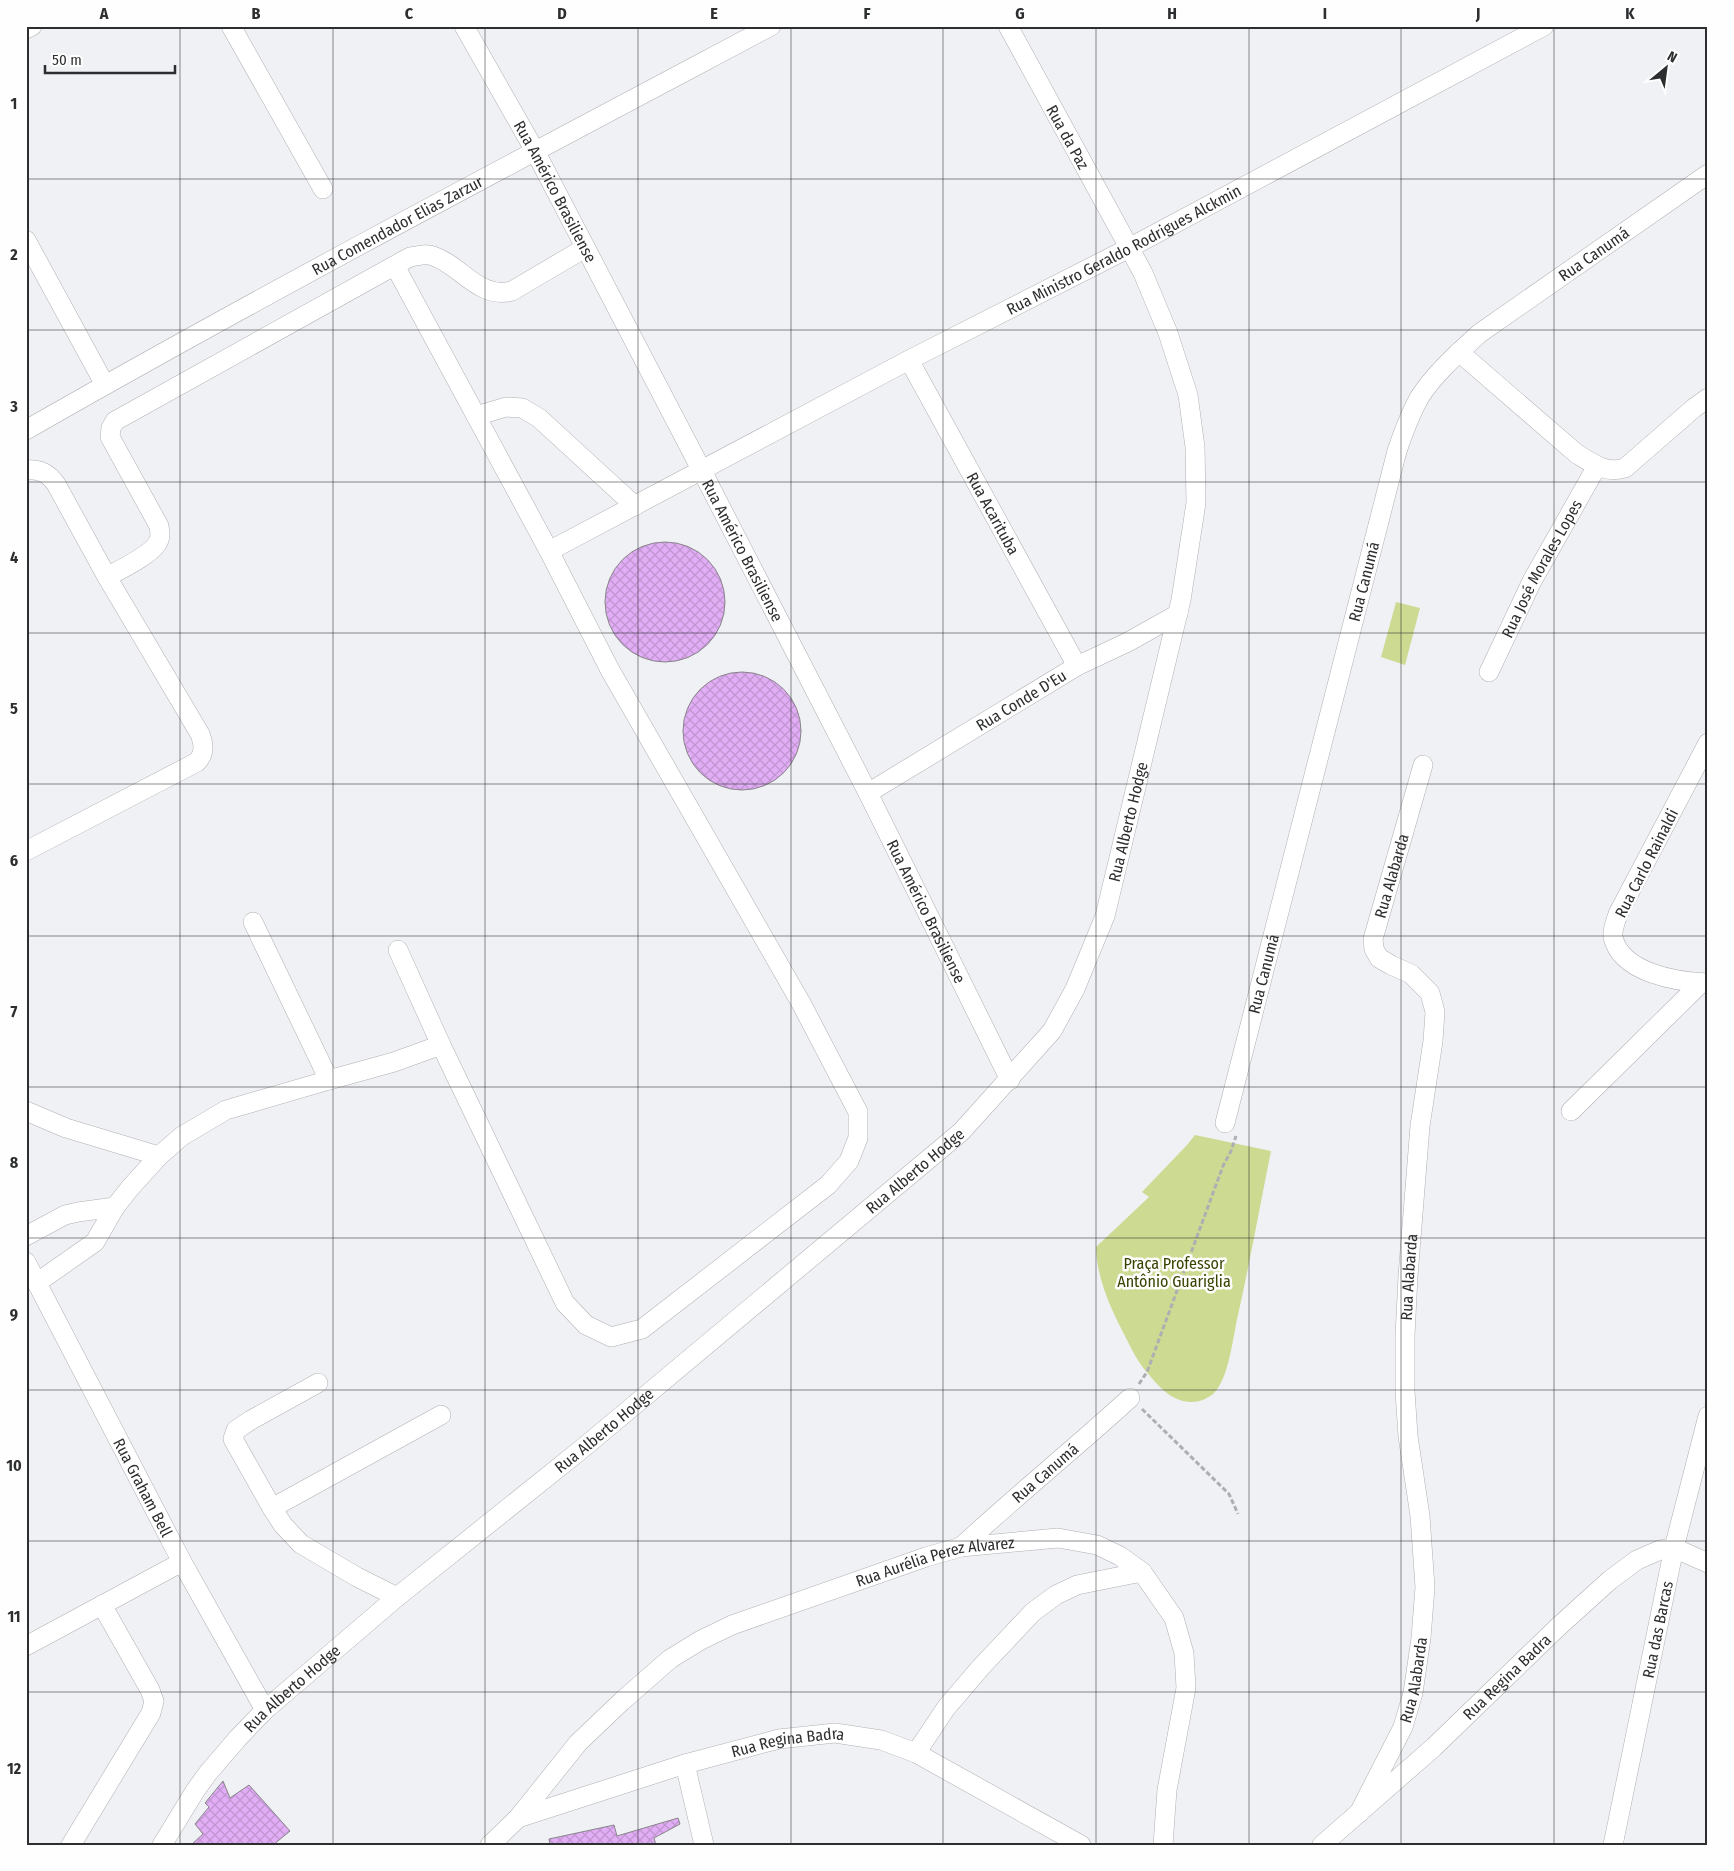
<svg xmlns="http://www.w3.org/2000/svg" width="1734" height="1871" font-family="'Fira Sans Condensed',sans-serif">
	<defs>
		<pattern id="building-cross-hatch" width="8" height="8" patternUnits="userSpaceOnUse" patternTransform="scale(1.25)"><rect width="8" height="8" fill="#e1adf4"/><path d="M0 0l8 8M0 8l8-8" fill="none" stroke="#c195d2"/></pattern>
	</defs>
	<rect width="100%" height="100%" fill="#f0f1f5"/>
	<path fill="#cdda92" d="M 1396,602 L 1420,608 L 1405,665 L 1381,657 Z
		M 1195,1135 L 1271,1151 C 1260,1206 1250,1261 1238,1315 C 1233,1336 1229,1380 1213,1394 C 1207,1399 1199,1402 1192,1402 C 1170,1402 1158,1385 1144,1369 C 1137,1360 1132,1350 1127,1340 C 1112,1311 1097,1281 1096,1247 L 1149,1197 L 1142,1192 L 1187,1145 Z"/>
	<path fill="url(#building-cross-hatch)" stroke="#878588" d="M605 602a60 60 0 1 1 120 0a60 60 0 1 1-120 0Z
		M683 731a59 59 0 1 1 118 0a59 59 0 1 1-118 0Z
		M 223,1781 L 230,1798 L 249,1785 L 290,1831 L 273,1845 L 191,1845 L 203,1834 L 195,1824 L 209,1807 L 205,1803 Z
		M 678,1818 L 680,1824 L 654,1838 L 656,1845 L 550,1845 L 549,1839 L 614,1825 L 617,1836 Z"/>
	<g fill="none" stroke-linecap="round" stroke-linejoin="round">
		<g stroke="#b0b0b4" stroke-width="20">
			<g id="minor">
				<path d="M 231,26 L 323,189"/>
				<path id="s1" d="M 464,26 L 535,151 L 702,471 L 868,793 L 1010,1080"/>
				<path d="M 26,29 L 32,26"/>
				<path d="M 26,240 L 105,385"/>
				<path d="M 395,266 L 549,551 L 610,670 L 801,1003 L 858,1112 L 858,1138 L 849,1161 L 828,1185 L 642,1329 L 611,1337 L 586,1325 L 565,1303 L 441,1045"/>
				<path d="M 1459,352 L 1577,454 C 1592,463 1606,474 1625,468 L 1694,408 L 1708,398"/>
				<path id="s2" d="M 909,360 L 1077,666"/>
				<path d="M 476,416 L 506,407 L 522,408 L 539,418 L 635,506"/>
				<path id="s3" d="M 26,430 C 271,290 522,158 771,26"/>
				<path d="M 26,470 C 40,469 48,473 56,484 L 107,577 C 119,570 153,554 158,542 C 161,537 160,532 159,526 L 110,437 L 111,428 L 115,421 L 410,257 C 418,256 426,253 433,256 C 461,265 479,300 512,291 L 585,248"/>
				<path id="s4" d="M 549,551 L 909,360 L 1129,248 L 1544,26"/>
				<path id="s5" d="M 1489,672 L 1532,581 L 1597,466"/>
				<path d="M 1708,743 L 1618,914 C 1616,921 1612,929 1613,937 C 1621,973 1677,982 1708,983"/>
				<path id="s6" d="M 868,793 L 1077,666 L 1128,642 L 1178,614"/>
				<path d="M 26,851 L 197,762 C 205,753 204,745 200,734 L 107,577"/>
				<path d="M 253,922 L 329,1080 L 394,1062 L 441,1045 L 398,950"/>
				<path d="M 26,1111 L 66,1128 L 159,1156"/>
				<path d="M 1571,1111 L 1701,983"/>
				<path id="s7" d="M 1225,1123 L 1397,451 C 1403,433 1410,415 1419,398 C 1435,373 1458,353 1480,333 L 1708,174"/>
				<path d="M 26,1236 L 65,1215 L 78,1212 L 115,1207"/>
				<path id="s8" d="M 26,1262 L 182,1562 L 265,1710"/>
				<path d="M 38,1282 L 95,1242 L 115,1207 L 130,1188 L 159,1156 L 182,1136 L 226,1110 L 329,1080"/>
				<path d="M 318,1383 L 251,1420 L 236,1430 L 233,1439 L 272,1508 L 283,1525 L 301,1544 L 357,1577 L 397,1597"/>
				<path d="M 272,1508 L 441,1415"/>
				<path id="s9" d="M 961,1547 C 1016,1496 1074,1449 1130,1398"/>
				<path d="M 26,1646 L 182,1562"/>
				<path d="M 916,1753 L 946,1708 L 981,1667 L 1033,1612 L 1056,1595 L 1077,1585 L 1142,1572"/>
				<path d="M 685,1764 L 704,1845"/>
				<path id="s10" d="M 1359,1813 L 1403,1727 L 1413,1693 L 1421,1638 L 1425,1587 L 1420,1516 L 1408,1436 L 1405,1391 L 1405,1336 L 1408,1276 L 1420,1126 L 1433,1041 L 1435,1012 L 1430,993 L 1411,974 L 1391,965 L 1379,958 L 1374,949 L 1373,939 L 1423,765"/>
				<path id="s11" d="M 518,1818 L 578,1743 L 622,1701 L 670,1659 L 701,1640 L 732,1625 L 926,1557 L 961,1547 L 1058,1538 L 1097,1545 L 1120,1556 L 1142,1572 L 1174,1618 L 1184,1653 L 1186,1688 L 1167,1790 L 1163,1845"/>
				<path d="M 71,1845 L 151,1713 L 154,1701 L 150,1690 L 102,1605"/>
				<path id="s12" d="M 162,1845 L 195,1791 L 208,1773 L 238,1738 L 265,1710 L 397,1597 L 583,1448 L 961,1132 L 1052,1031 L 1075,989 L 1105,916 L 1181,600 L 1196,503 L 1195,447 L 1188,395 L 1168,333 L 1143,273 L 1008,26"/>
				<path id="s13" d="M 490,1845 L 518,1818 L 685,1764 L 779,1739 L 835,1733 L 881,1740 L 916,1753 L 1081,1845"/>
				<path id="s14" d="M 1322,1845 L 1434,1747 L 1558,1627 L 1610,1580 L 1637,1560 L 1660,1550 L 1674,1548 L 1708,1563"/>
				<path id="s15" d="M 1613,1845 L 1674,1548 L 1708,1416"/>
			</g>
		</g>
		<path stroke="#aeafb2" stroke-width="3" stroke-dasharray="5 2.5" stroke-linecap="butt" d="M 1139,1384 L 1147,1372 L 1223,1166 L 1231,1151 L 1236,1136
			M 1142,1409 L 1224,1489 L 1229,1494 L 1238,1514"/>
		<use href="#minor" stroke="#fff" stroke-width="19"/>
	</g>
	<path fill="none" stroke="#2d2e2f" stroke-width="1" stroke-opacity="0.55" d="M 180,26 L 180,1845M 333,26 L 333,1845M 485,26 L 485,1845M 638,26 L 638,1845M 791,26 L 791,1845M 943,26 L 943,1845M 1096,26 L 1096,1845M 1249,26 L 1249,1845M 1401,26 L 1401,1845M 1554,26 L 1554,1845M 26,179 L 1708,179M 26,330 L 1708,330M 26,482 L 1708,482M 26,633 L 1708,633M 26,784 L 1708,784M 26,936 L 1708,936M 26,1087 L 1708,1087M 26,1238 L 1708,1238M 26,1390 L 1708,1390M 26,1541 L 1708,1541M 26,1692 L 1708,1692"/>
	<g text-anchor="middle" stroke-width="5" stroke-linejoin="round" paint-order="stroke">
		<g font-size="16" fill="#2d2e2f" stroke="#fefefe">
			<text transform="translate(1068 137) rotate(61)" y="6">Rua da Paz</text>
			<text dy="6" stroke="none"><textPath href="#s1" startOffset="189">Rua Américo Brasiliense</textPath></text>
			<text dy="6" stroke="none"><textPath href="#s3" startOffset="424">Rua Comendador Elias Zarzur</textPath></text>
			<text dy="6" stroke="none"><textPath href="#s4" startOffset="649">Rua Ministro Geraldo Rodrigues Alckmin</textPath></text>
			<text dy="6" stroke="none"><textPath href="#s7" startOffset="979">Rua Canumá</textPath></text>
			<text dy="6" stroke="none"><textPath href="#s2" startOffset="175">Rua Acarituba</textPath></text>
			<text dy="6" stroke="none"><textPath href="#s1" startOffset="594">Rua Américo Brasiliense</textPath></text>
			<text dy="6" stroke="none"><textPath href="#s5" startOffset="116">Rua José Morales Lopes</textPath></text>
			<text dy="6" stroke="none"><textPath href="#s7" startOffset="559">Rua Canumá</textPath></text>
			<text dy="6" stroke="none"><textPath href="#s6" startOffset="179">Rua Conde D'Eu</textPath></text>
			<text dy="6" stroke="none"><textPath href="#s12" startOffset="1435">Rua Alberto Hodge</textPath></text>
			<text transform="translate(1646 863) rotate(-63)" y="6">Rua Carlo Rainaldi</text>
			<text dy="6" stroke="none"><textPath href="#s10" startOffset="985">Rua Alabarda</textPath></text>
			<text dy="6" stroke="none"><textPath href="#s1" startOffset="999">Rua Américo Brasiliense</textPath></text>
			<text dy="6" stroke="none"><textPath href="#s7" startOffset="154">Rua Canumá</textPath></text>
			<text dy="6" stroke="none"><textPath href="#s12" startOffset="1015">Rua Alberto Hodge</textPath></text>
			<text dy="6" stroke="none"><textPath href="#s10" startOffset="550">Rua Alabarda</textPath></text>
			<text dy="6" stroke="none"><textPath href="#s12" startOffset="610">Rua Alberto Hodge</textPath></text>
			<text dy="6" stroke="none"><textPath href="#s9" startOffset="112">Rua Canumá</textPath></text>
			<text dy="6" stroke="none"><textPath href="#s8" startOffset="254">Rua Graham Bell</textPath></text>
			<text dy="6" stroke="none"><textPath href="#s11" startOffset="505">Rua Aurélia Perez Alvarez</textPath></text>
			<text dy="6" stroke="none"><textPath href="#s15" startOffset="220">Rua das Barcas</textPath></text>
			<text dy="6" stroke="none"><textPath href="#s14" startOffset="250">Rua Regina Badra</textPath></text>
			<text dy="6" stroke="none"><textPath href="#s10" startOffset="145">Rua Alabarda</textPath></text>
			<text dy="6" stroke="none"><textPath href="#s12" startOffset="205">Rua Alberto Hodge</textPath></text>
			<text dy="6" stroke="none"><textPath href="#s13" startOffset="320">Rua Regina Badra</textPath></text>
		</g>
		<g font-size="16" fill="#3a4200" stroke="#fefefe">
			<text x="1174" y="1269">Praça Professor<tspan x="1174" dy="18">Antônio Guariglia</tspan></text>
		</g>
	</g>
	<rect width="1734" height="1871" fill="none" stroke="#fefefe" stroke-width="55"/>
	<g transform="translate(1666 68) rotate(29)" stroke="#fefefe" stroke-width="4" paint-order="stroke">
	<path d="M0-4L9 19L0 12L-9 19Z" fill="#2d2e2f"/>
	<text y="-8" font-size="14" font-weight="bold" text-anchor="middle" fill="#2d2e2f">N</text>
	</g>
	<path d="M45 65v8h130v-8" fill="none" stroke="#2d2e2f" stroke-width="2.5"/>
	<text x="52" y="65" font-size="15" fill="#2d2e2f" stroke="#fefefe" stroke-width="4" paint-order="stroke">50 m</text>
	<rect x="28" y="28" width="1678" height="1816" fill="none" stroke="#2d2e2f" stroke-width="2"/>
	<g font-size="16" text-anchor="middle" font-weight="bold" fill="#2d2e2f">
		<text x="104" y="19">A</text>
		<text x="256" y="19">B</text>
		<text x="409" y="19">C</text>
		<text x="562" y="19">D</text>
		<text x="714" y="19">E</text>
		<text x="867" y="19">F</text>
		<text x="1020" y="19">G</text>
		<text x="1172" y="19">H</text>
		<text x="1325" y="19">I</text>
		<text x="1478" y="19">J</text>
		<text x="1630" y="19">K</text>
		<text x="14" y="109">1</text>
		<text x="14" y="260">2</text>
		<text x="14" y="412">3</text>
		<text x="14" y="563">4</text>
		<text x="14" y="714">5</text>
		<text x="14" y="866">6</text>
		<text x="14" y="1017">7</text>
		<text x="14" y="1168">8</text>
		<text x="14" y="1320">9</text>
		<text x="14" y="1471">10</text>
		<text x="14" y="1622">11</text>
		<text x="14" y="1774">12</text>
	</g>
</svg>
